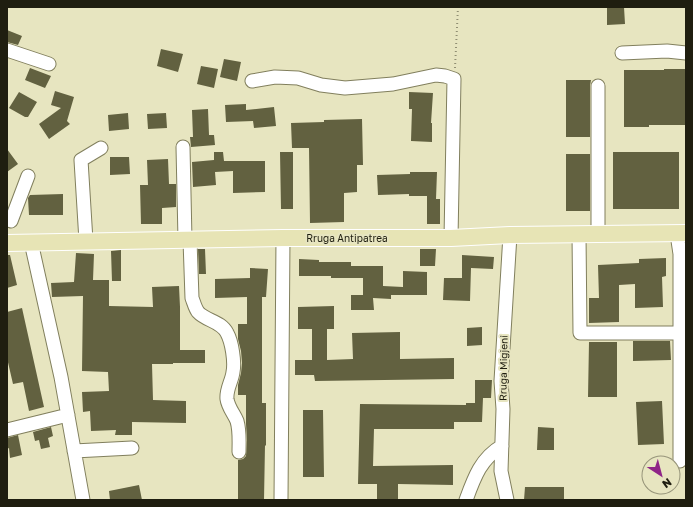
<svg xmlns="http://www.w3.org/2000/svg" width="693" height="507" font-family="'Golos Text',sans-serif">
	<rect width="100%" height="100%" fill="#e7e5c0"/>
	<path fill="#626140" d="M 607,7 L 624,7 L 625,24 L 607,25 Z
		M 7,30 L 22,36 L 18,45 L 7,42 Z
		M 161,49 L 183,54 L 178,72 L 157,66 Z
		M 224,59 L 241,62 L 237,81 L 220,77 Z
		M 201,66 L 218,69 L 214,88 L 197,84 Z
		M 30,68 L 51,76 L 45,88 L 25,80 Z
		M 664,69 L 686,69 L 686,125 L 649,125 L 649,127 L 624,127 L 624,70 L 664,70 Z
		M 566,80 L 591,80 L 590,86 L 590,137 L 566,137 Z
		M 55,91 L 74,97 L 67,121 L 70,124 L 49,139 L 39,124 L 61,108 L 51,105 Z
		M 19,92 L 37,102 L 28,117 L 25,117 L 9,108 Z
		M 409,92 L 433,93 L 431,123 L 432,123 L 432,142 L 411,141 L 412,109 L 409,109 Z
		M 246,104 L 246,110 L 274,107 L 276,126 L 254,128 L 253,121 L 226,122 L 225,105 Z
		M 208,109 L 209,135 L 214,135 L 215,145 L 191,147 L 190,137 L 193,137 L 192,110 Z
		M 128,113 L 129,129 L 109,131 L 108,115 Z
		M 166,113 L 167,128 L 148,129 L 147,114 Z
		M 362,119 L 363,165 L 357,165 L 357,192 L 344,193 L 344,222 L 310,223 L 309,148 L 292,148 L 291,123 L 324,122 L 324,120 Z
		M 7,149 L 18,164 L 7,172 Z
		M 214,152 L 223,152 L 224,161 L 265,161 L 265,192 L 233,193 L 233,171 L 215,172 L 216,185 L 193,187 L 192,162 L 214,160 Z
		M 280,152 L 293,152 L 293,209 L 281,209 Z
		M 613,152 L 679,152 L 679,209 L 613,209 Z
		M 566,154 L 590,154 L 590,211 L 566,211 Z
		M 110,157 L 129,157 L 130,174 L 110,175 Z
		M 168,159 L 169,184 L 176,184 L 176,207 L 162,208 L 162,224 L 141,224 L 140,185 L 148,185 L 147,160 Z
		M 410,172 L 437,172 L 436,199 L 440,199 L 440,224 L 427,224 L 427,196 L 409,196 L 409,194 L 378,195 L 377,175 L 410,174 Z
		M 63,194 L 63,215 L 29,215 L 28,198 L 30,195 Z
		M 198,249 L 205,249 L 206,274 L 199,274 Z
		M 420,249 L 436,249 L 435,266 L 420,266 Z
		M 121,250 L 121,281 L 112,281 L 111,251 Z
		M 76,253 L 94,254 L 93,280 L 109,280 L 109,306 L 153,307 L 152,287 L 179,286 L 180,307 L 180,350 L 205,350 L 205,363 L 173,363 L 173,364 L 152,364 L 153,400 L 186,401 L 186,423 L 132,422 L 132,435 L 115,435 L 116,430 L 91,431 L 90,411 L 83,412 L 82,392 L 109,391 L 108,372 L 82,371 L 83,296 L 52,297 L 51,283 L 74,282 Z
		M 7,255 L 10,255 L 17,285 L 7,288 Z
		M 462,255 L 494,257 L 493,269 L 471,268 L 470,301 L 443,300 L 444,278 L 462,278 Z
		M 666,258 L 666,276 L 662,277 L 663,307 L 635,308 L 635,284 L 619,285 L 619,322 L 589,323 L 589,298 L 599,298 L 598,265 L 639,263 L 639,259 Z
		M 299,259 L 319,260 L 319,262 L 351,262 L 351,266 L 383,266 L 383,286 L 403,287 L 403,271 L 427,272 L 427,295 L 391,295 L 391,299 L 373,298 L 374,310 L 351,310 L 351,295 L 363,295 L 363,278 L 331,278 L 331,276 L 299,276 Z
		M 250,268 L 268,269 L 266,297 L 262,297 L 262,403 L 266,403 L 266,446 L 265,445 L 264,500 L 238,500 L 238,460 L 243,459 L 246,456 L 247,440 L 246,424 L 246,395 L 238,395 L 238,385 L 241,373 L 242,363 L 241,351 L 238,339 L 238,324 L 247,324 L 247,297 L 215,298 L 215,279 L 250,278 Z
		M 334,306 L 334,329 L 327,329 L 327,360 L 353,359 L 352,333 L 400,332 L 400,359 L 454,358 L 454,379 L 315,381 L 314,375 L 295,375 L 295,360 L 312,360 L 312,329 L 298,329 L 298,307 Z
		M 22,308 L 44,407 L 29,411 L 23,382 L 13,384 L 7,358 L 7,312 Z
		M 482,327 L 482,345 L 467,346 L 467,328 Z
		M 633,341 L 670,341 L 671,360 L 633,361 Z
		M 589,342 L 617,342 L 617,397 L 588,397 Z
		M 475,380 L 492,380 L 491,398 L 483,398 L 482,422 L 454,422 L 454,429 L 374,429 L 373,466 L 453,465 L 453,485 L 398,484 L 398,500 L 377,500 L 377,484 L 358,484 L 360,404 L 466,405 L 466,403 L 475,403 Z
		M 662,401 L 664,444 L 638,445 L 636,402 Z
		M 303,410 L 323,410 L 324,477 L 303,477 Z
		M 51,427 L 53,436 L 48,438 L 50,447 L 41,449 L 39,440 L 35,441 L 33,432 Z
		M 538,427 L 554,428 L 554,450 L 537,450 Z
		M 18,435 L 22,455 L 10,458 L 9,448 L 7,449 L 7,438 Z
		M 139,485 L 142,500 L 110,500 L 109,491 Z
		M 525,487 L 564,487 L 564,500 L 524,500 Z"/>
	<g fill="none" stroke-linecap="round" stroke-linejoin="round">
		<g stroke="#817f5d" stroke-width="15">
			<path id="minor" d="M 7,50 L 49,64
				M 622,53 L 667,51 L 686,53
				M 252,81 L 275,77 L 298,78 L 321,85 L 345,88 L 393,84 L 436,75 L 445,76 L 454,79 L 451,238
				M 598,86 L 598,235
				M 183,147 L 185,240
				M 11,221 L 28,176
				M 579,234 L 580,333 L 680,333
				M 677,234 L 680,254 L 680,461
				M 190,240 L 192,298 C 194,303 195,308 198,312 C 206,321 221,321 227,333 C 232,342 235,362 233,372 C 232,381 226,389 227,399 C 228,407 234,414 237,421 C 240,431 239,442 239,452
				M 86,241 L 81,160 L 101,148
				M 31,242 L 61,377 L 83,500
				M 7,430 L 68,415
				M 74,451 L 132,448
				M 281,500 L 283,238
				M 466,500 C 474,478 481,458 502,446
				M 507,500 L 501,471 L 503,409 L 501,381 L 510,235"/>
		</g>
		<g stroke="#fff" stroke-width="18">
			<path id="major" d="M 7,243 L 283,238 L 451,238 L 510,235 L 686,233"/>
		</g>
		<path stroke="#908e73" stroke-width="2" stroke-dasharray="1 3" stroke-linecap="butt" d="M 455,68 L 458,7"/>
		<use href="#minor" stroke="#fff" stroke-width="13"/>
		<use href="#major" stroke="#e7e4b5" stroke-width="16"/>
	</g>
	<g text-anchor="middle" stroke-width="4" stroke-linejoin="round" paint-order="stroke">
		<g font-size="10" fill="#1f1e10" stroke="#e7e5c0">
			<text x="347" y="242">Rruga Antipatrea</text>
			<text transform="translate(503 368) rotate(-89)" y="4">Rruga Migjeni</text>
		</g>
	</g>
	<rect width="693" height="507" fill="none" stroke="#1f1e10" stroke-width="16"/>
	<g transform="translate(661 475) rotate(144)"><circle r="19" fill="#e7e5c0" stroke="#97957a"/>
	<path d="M0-3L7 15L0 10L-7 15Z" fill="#8f2487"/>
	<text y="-6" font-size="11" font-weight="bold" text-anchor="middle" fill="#1f1e10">N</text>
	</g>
</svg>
